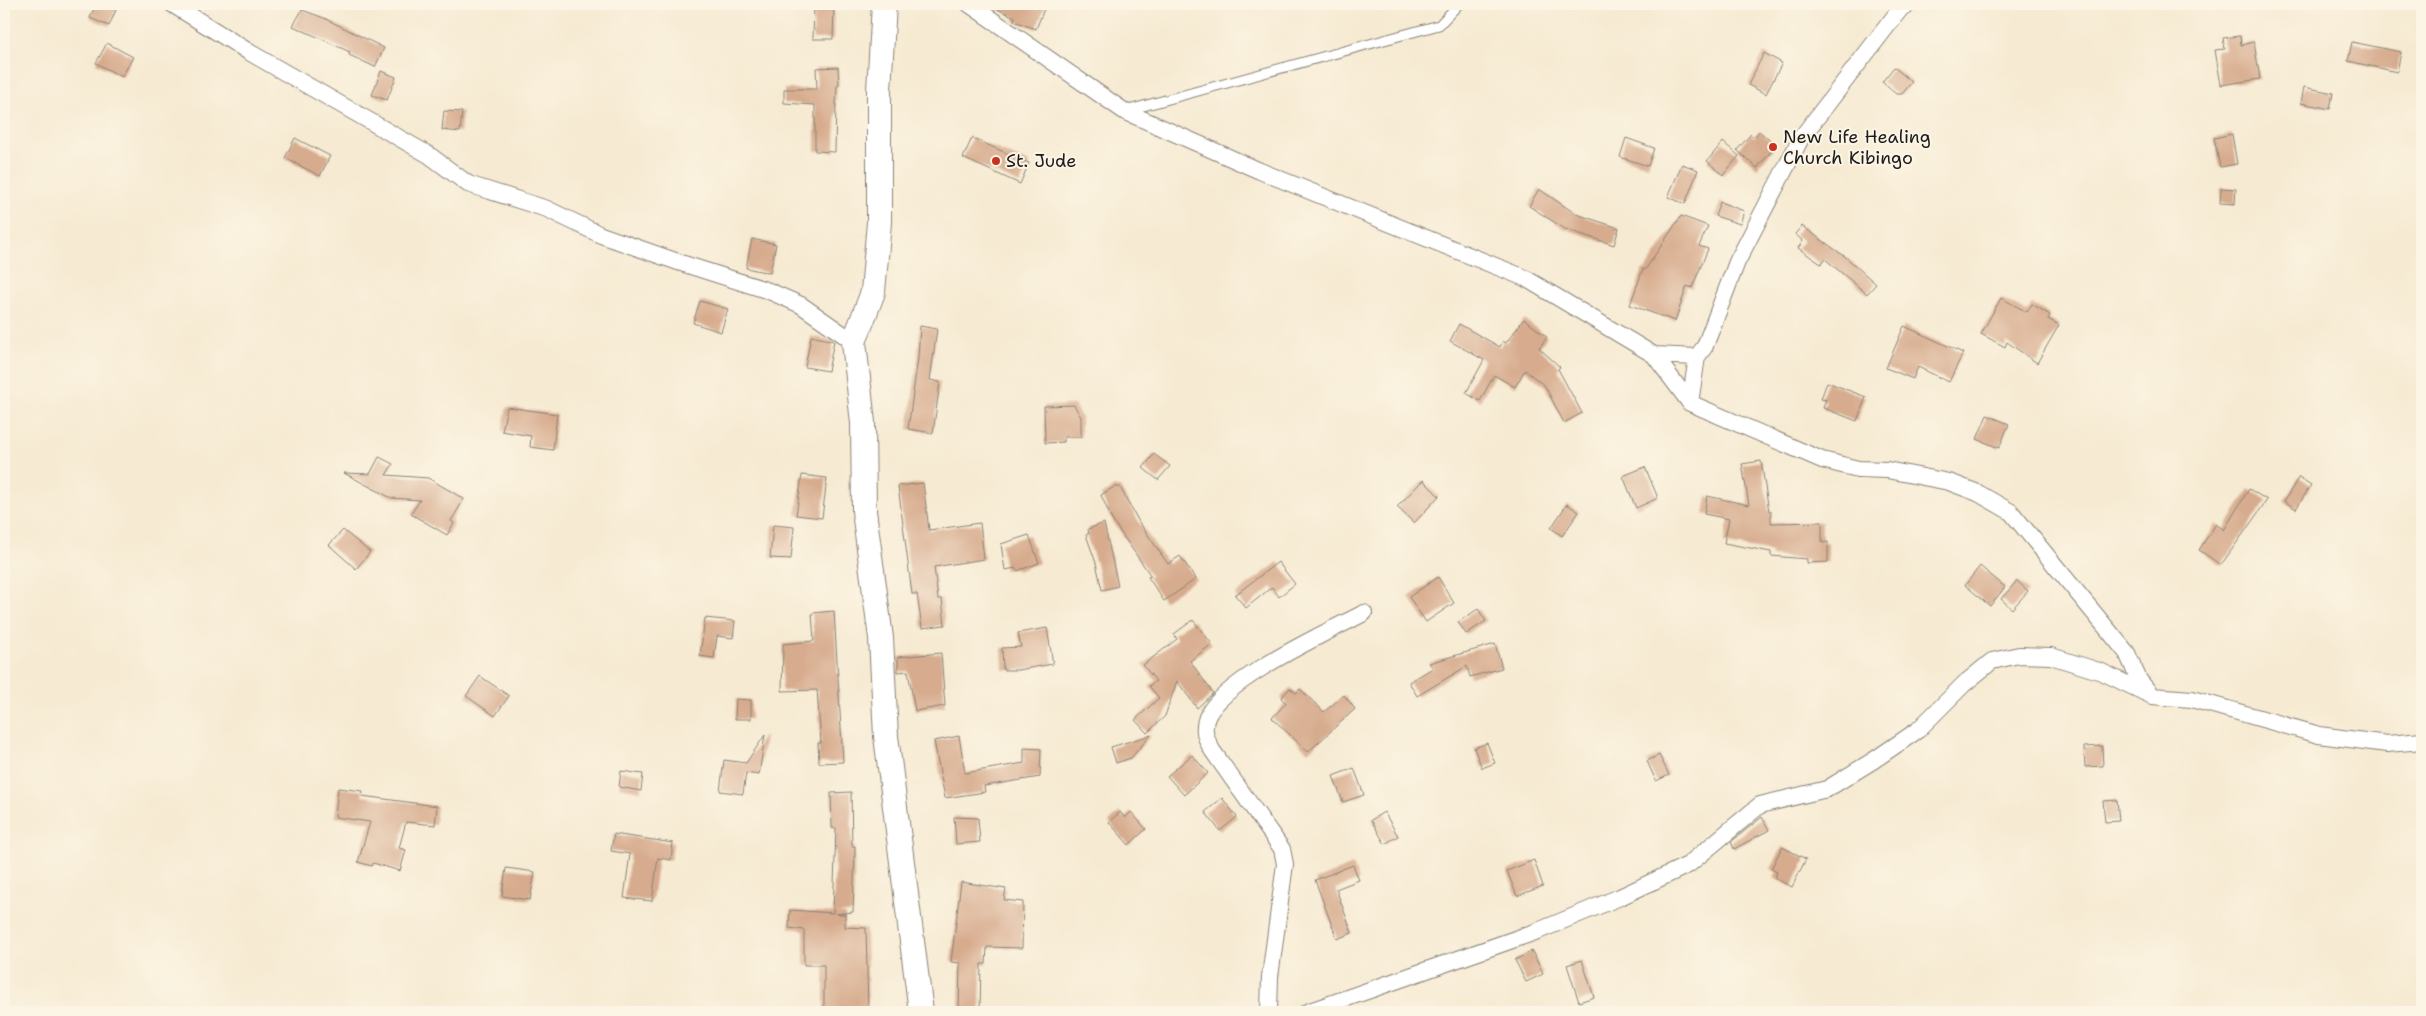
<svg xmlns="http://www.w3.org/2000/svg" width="2426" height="1016" font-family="'Shantell Sans',sans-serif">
	<rect width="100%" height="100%" fill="#fcf5e5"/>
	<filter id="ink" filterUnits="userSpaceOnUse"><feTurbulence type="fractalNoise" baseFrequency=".02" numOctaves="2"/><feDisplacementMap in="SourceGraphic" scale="10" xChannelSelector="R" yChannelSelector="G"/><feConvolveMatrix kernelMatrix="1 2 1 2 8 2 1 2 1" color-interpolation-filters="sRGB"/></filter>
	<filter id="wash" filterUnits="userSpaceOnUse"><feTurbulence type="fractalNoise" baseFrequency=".0096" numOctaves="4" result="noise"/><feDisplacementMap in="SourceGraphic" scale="20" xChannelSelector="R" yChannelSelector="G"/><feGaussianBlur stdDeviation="1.12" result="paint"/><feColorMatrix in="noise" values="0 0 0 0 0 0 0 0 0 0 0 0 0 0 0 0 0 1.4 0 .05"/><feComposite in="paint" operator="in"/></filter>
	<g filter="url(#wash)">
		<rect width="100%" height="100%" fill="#f6ead2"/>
		<g id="blocks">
			<path fill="#d7ab8d" d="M 96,4 L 116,10 L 109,26 L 90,18 Z
				M 986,4 L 1046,4 L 1036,29 L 1014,21 L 1015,17 Z
				M 814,5 L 834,5 L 833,39 L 813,39 Z
				M 302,10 L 324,18 L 384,48 L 375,67 L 349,55 L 350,52 L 293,26 Z
				M 2240,36 L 2241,45 L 2254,42 L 2260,79 L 2221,85 L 2215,50 L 2225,49 L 2223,38 Z
				M 2352,42 L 2401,52 L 2397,72 L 2348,61 Z
				M 107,43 L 133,57 L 122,77 L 96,63 Z
				M 1764,53 L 1782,63 L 1766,94 L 1748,85 Z
				M 838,67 L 839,85 L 837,86 L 836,102 L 835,152 L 815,151 L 815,105 L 784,103 L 784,89 L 817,89 L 816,68 Z
				M 1894,67 L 1912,82 L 1902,94 L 1896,94 L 1882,82 Z
				M 381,71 L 396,77 L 387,100 L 372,95 Z
				M 2304,87 L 2333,93 L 2330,109 L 2301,103 Z
				M 444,111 L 462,112 L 460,132 L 442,130 Z
				M 1759,131 L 1776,146 L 1757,168 L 1737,150 L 1751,134 L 1754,137 Z
				M 2232,134 L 2237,164 L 2220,167 L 2214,138 Z
				M 295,138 L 330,156 L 320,176 L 285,158 Z
				M 972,138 L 1029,163 L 1020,184 L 963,158 Z
				M 1626,138 L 1654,148 L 1648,166 L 1620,157 Z
				M 1723,142 L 1739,156 L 1723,175 L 1707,161 Z
				M 1682,164 L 1698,170 L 1685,204 L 1668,197 Z
				M 2221,188 L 2236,189 L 2235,204 L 2220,203 Z
				M 1539,189 L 1576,214 L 1619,228 L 1614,245 L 1565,229 L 1529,206 Z
				M 1720,202 L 1744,211 L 1740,224 L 1715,216 Z
				M 1681,216 L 1708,226 L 1699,246 L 1708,249 L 1692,288 L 1687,286 L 1675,321 L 1630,305 L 1643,269 L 1645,270 Z
				M 1802,226 L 1847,258 L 1876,284 L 1867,294 L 1825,259 L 1821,264 L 1798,248 L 1803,241 L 1795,234 Z
				M 752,239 L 776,244 L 770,273 L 746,268 Z
				M 2001,298 L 2027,312 L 2032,304 L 2050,315 L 2048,319 L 2059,325 L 2037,363 L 2007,342 L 2005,347 L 1981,334 Z
				M 700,301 L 728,309 L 721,332 L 693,323 Z
				M 1524,319 L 1547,337 L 1539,348 L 1560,367 L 1558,369 L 1582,413 L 1564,423 L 1545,386 L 1525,370 L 1515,387 L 1494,375 L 1480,401 L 1466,393 L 1484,360 L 1450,341 L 1459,324 L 1500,347 L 1503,341 L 1506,343 Z
				M 920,326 L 937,329 L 930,380 L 940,382 L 933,433 L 908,429 L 918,358 Z
				M 1904,326 L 1963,353 L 1949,382 L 1918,367 L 1913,379 L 1886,368 Z
				M 811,336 L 834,341 L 828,371 L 805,367 Z
				M 1827,382 L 1866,397 L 1857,421 L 1823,408 L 1826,400 L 1821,399 Z
				M 1074,405 L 1081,417 L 1081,437 L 1064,437 L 1064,442 L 1045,443 L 1044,406 Z
				M 507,407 L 557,414 L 553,450 L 530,447 L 531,436 L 502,431 Z
				M 1987,415 L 2009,424 L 1999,448 L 1977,439 Z
				M 1154,454 L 1170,466 L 1158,480 L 1143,468 Z
				M 379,457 L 393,464 L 386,475 L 428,478 L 464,499 L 451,521 L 454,523 L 447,535 L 411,514 L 420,500 L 391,498 L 344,473 L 370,474 Z
				M 1761,461 L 1769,511 L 1771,511 L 1771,523 L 1822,522 L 1822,543 L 1828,542 L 1828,562 L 1807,563 L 1807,559 L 1771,556 L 1771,552 L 1724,543 L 1729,519 L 1704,514 L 1707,496 L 1749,505 L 1742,464 Z
				M 1645,467 L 1658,498 L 1636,508 L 1623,476 Z
				M 802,475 L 827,478 L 822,518 L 796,515 Z
				M 2299,477 L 2311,485 L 2296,509 L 2284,501 Z
				M 1423,480 L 1439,496 L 1414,523 L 1397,507 Z
				M 923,483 L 929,530 L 980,523 L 984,559 L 934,567 L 938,599 L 942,599 L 945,625 L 922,628 L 917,594 L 912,594 L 898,486 Z
				M 1114,487 L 1120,487 L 1139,522 L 1168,564 L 1180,556 L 1196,579 L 1164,601 L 1148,577 L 1151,576 L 1112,520 L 1101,495 Z
				M 2249,489 L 2267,500 L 2221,565 L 2199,550 L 2216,524 L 2224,530 Z
				M 1567,504 L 1579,512 L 1562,536 L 1551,528 Z
				M 1104,523 L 1118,586 L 1102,590 L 1096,563 L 1086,535 L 1089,533 L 1088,529 Z
				M 773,525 L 794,527 L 791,559 L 770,558 Z
				M 343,530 L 370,552 L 356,569 L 329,545 Z
				M 1029,535 L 1039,563 L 1017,571 L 1016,568 L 1005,570 L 1001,544 Z
				M 1278,562 L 1295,584 L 1279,597 L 1272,587 L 1246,608 L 1235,595 Z
				M 1980,566 L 2005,587 L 1990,606 L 1965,585 Z
				M 1438,577 L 1454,603 L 1426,622 L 1409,597 Z
				M 2017,581 L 2028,591 L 2012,609 L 2001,599 Z
				M 1478,609 L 1486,621 L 1466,634 L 1458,622 Z
				M 834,611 L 843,762 L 819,763 L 818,743 L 821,743 L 817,690 L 782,691 L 783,644 L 814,641 L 812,613 Z
				M 705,618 L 735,621 L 733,638 L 717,636 L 714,658 L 700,656 Z
				M 1193,620 L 1212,644 L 1190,661 L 1213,693 L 1197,708 L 1177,681 L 1165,716 L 1147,733 L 1135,720 L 1159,698 L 1149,686 L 1156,681 L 1143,665 L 1177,639 L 1174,634 Z
				M 1047,628 L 1053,664 L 1018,670 L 1003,670 L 1002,648 L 1021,647 L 1018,633 Z
				M 1495,644 L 1502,668 L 1470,677 L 1467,666 L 1417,696 L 1409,682 L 1433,668 L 1429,663 Z
				M 941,653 L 945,706 L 915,711 L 908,671 L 898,672 L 898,657 Z
				M 480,676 L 509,696 L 495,716 L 466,696 Z
				M 1290,688 L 1296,693 L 1300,689 L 1324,712 L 1344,695 L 1355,709 L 1308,752 L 1272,718 L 1286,703 L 1281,698 Z
				M 736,699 L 751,700 L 751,719 L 735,719 Z
				M 765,735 L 759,775 L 746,773 L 743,794 L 720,791 L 724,760 L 746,763 Z
				M 1151,735 L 1131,758 L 1116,763 L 1111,747 Z
				M 959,736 L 965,773 L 1024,763 L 1024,748 L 1041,749 L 1040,777 L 984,786 L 985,792 L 945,798 L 934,741 Z
				M 1487,743 L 1495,763 L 1482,768 L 1474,748 Z
				M 2102,746 L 2103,766 L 2085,767 L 2084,747 Z
				M 1192,755 L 1208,773 L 1184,795 L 1167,776 Z
				M 1659,755 L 1669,775 L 1656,781 L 1647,761 Z
				M 1354,768 L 1364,795 L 1343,802 L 1333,776 Z
				M 621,771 L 643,774 L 641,791 L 619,787 Z
				M 338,788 L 363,791 L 362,796 L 437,806 L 435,825 L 406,822 L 399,848 L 406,850 L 400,871 L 373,863 L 372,866 L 358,862 L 370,822 L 335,817 Z
				M 851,792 L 852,846 L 855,846 L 853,912 L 836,914 L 845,914 L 845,927 L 866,928 L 868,1012 L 824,1012 L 824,965 L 804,965 L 804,930 L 789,928 L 790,910 L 833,913 L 836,828 L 832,828 L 831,793 Z
				M 1222,798 L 1237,817 L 1220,831 L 1205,812 Z
				M 2117,800 L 2119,821 L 2105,822 L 2103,801 Z
				M 1120,812 L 1125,818 L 1131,812 L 1146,829 L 1129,845 L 1109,822 Z
				M 1384,812 L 1398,836 L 1385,844 L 1371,820 Z
				M 954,817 L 978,818 L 980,842 L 956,844 Z
				M 1762,817 L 1769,830 L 1734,849 L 1731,842 Z
				M 614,834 L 673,843 L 671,860 L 658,858 L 652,901 L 624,898 L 630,854 L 611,851 Z
				M 1782,847 L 1806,859 L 1792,887 L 1774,878 L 1777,872 L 1771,869 Z
				M 1534,860 L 1543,886 L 1517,896 L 1507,871 Z
				M 1353,865 L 1359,880 L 1336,889 L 1352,933 L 1337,939 L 1315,880 Z
				M 506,868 L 535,872 L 530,900 L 502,896 Z
				M 961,882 L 1006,889 L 1004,900 L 1023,902 L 1022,948 L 987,947 L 986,964 L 981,964 L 980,1010 L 959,1010 L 960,963 L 951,962 Z
				M 1532,951 L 1543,974 L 1526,982 L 1515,960 Z
				M 1582,960 L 1594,997 L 1579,1002 L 1567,965 Z"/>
		</g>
	</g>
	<g filter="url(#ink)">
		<use href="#blocks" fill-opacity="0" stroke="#898377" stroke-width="1"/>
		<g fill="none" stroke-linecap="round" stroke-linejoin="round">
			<g stroke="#898377" stroke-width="11">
				<path id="service" d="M 1125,111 L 1439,25 L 1459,4"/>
			</g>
			<g stroke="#898377" stroke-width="18">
				<path id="minor" d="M 172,4 L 249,52 L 429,155 L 468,184 L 547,209 L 601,235 L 681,263 L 769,291 L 801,305 L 854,342
					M 969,4 L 1124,111 L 1260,171 L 1525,278 L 1654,355 L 1697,357 L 1705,346 L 1737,262 L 1801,138 L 1901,8 L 1908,4
					M 1654,355 L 1690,403
					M 1697,357 L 1690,403 L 1822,460 L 1858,469 L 1887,470 L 1949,482 L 1978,493 L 2011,512 L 2127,653 L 2139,680 L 2152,696 L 2192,699 L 2319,735 L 2387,744 L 2422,741
					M 1269,1012 L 1270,977 L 1285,864 L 1282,849 L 1212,750 C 1206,739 1202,730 1207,717 C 1224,679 1326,633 1364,613
					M 1307,1012 L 1538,931 L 1620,897 L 1688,865 L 1760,805 L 1827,789 L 1874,760 L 1918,730 L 1964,684 L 1992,661 L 2019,655 L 2051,656 L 2102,672 L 2152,696"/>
			</g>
			<g stroke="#898377" stroke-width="26">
				<path id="secondary" d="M 884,4 L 879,90 L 879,222 L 873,292 L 854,342 L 863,423 L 864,511 L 881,638 L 886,736 L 921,1012"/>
			</g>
			<use href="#service" stroke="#fff" stroke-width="9"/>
			<use href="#minor" stroke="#fff" stroke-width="16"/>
			<use href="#secondary" stroke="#fff" stroke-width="24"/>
		</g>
	</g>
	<g fill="#c8321e" stroke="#fcf5e5" stroke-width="2">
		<circle cx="1773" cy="147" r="5"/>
		<circle cx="996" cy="161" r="5"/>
	</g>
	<g text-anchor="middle" stroke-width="4" stroke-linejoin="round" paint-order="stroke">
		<g font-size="18" fill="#1c1c1c" stroke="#fcf5e5" text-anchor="start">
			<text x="1783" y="143">New Life Healing<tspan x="1783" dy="21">Church Kibingo</tspan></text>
			<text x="1006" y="167">St. Jude</text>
		</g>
	</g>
	<rect width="2426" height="1016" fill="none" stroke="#fcf5e5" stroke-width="20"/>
</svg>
